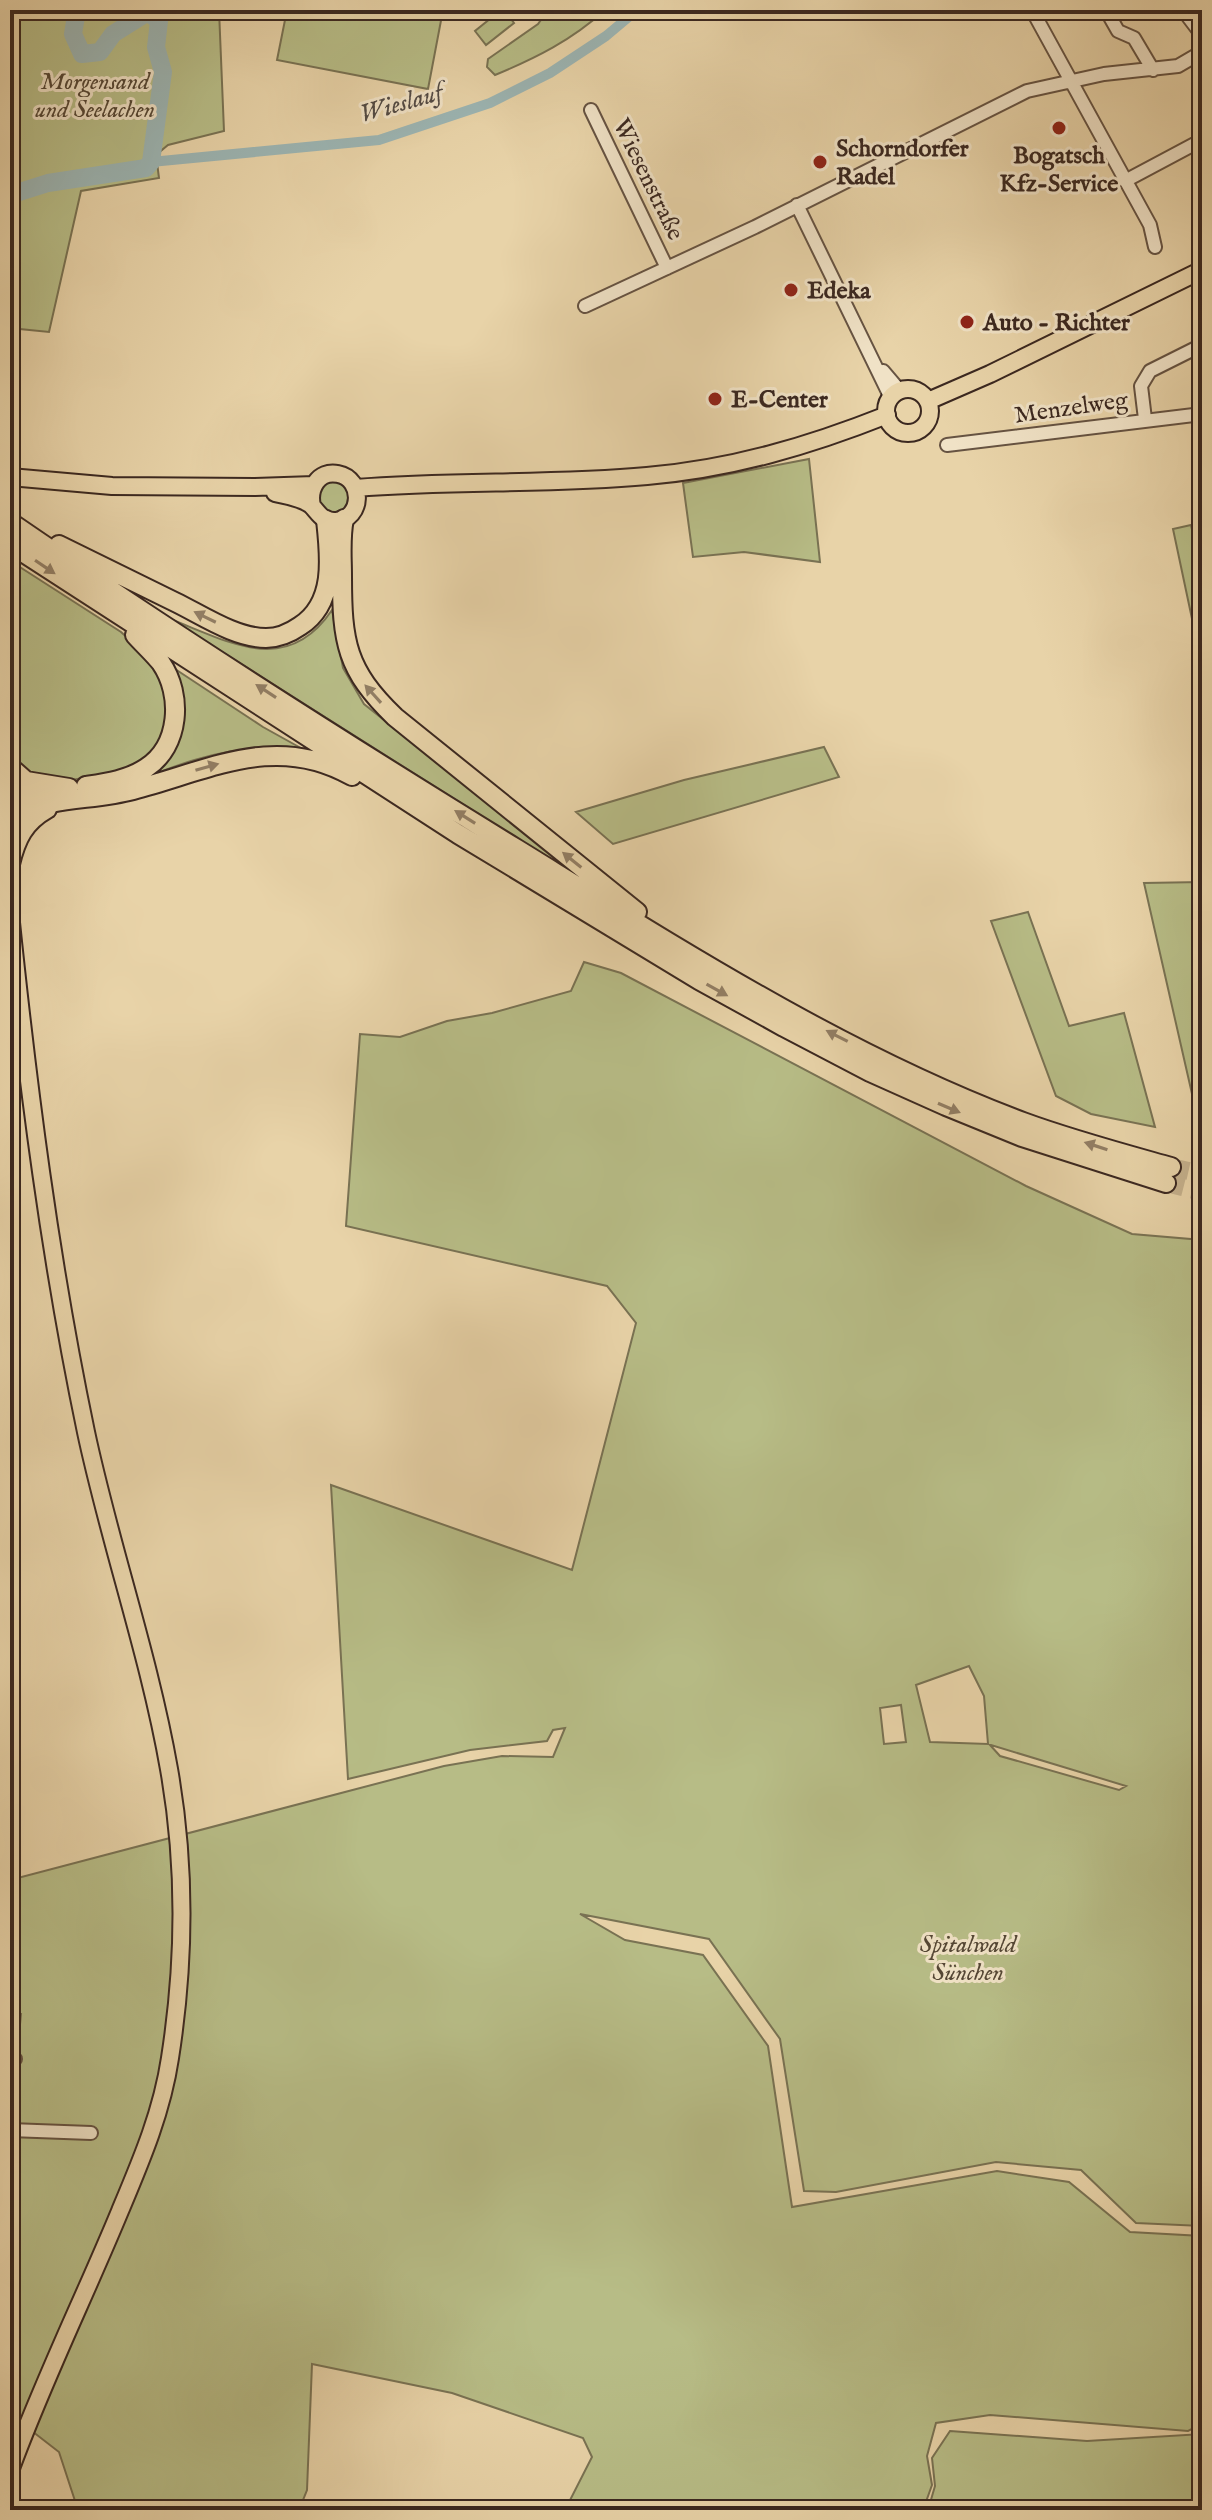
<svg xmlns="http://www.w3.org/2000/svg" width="1212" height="2520" font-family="'IM FELL English',serif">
	<rect width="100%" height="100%" fill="#e8d3a8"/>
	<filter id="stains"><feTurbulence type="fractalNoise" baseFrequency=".0025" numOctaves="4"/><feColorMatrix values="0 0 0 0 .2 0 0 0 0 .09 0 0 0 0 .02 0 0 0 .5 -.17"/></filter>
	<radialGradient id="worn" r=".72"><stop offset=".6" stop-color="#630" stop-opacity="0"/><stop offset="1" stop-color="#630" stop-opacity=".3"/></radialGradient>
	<path fill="#b7bc86" stroke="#797253" stroke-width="2" fill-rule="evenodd" d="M 10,10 L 219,10 L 224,131 L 168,145 L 156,155 L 159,178 L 81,191 L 49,332 L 10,328 Z
		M 287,10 L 443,10 L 428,89 L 277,60 Z
		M 501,10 L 504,10 L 514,23 L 486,45 L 475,31 Z
		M 548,10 L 605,10 C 572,40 536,58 495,75 L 487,67 L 488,59 L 538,24 Z
		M 809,459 L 820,562 L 744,552 L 693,557 L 683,483 Z
		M 342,479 L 353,499 L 342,513 L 330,514 L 320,508 L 317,490 L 325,481 Z
		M 1191,525 L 1196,547 L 1202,546 L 1202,666 L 1173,529 Z
		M 12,562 L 121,632 L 150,658 L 165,685 L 169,720 L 153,756 L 124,771 L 60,782 L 40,782 L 10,760 L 10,565 Z
		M 332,610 L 343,668 L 364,704 L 595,888 L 170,619 C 230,642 287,677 332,610 Z
		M 169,665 L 263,727 L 317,757 C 298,755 279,749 260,749 C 217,749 171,767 132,783 L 170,748 Z
		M 824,747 L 839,777 L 613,844 L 576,812 L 684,780 Z
		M 1202,882 L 1202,1201 L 1192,1195 L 1200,1129 L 1144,883 Z
		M 1028,912 L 1069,1026 L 1124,1013 L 1155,1127 L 1091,1114 L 1056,1096 L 991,921 Z
		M 584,962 L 621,973 L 1026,1186 L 1132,1234 L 1202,1240 L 1202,2226 L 1136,2223 L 1081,2170 L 996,2162 L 836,2192 L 804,2191 L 780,2039 L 709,1939 L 580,1914 L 625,1940 L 703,1955 L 768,2046 L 792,2207 L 997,2171 L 1069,2182 L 1130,2232 L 1202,2236 L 1202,2424 L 1188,2431 L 990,2415 L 936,2423 L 927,2456 L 932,2485 L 923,2510 L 759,2510 L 746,2502 L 742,2507 L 746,2510 L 565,2510 L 592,2457 L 583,2438 L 452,2393 L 312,2364 L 307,2490 L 299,2510 L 78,2510 L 59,2452 L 10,2414 L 10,2129 L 21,2014 L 10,2014 L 10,1880 L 444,1766 L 502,1756 L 553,1757 L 565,1728 L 553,1730 L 547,1741 L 470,1750 L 348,1779 L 331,1485 L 572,1570 L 636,1323 L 607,1286 L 346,1226 L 360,1034 L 400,1037 L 447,1021 L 492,1013 L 571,991 ZM 969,1666 L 984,1696 L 988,1744 L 930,1742 L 916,1685 ZM 901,1705 L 906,1742 L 884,1744 L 880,1708 ZM 990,1745 L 991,1745 L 1126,1786 L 1119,1790 L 1000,1756 Z
		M 950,2431 L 1087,2441 L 1202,2434 L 1202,2510 L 928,2510 L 935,2486 L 932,2458 Z"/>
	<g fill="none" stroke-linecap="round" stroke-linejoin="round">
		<path stroke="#9cb5b3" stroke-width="10" d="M 151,162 L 379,140 L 490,103 L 550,73 L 606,36 L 637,10"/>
		<path stroke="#9cb5b3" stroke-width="18" d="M 10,195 L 48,183 L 146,168 L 151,162 L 163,72 L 156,47 L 159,21 L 148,12 L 113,34 L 100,52 L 82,54 L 73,34 L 77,10"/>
		<path stroke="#c5b18d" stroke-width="18" stroke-dasharray="18 9" stroke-linecap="butt" d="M 1171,1167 L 1202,1174
			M 1166,1183 L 1202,1192"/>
		<g stroke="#665342" stroke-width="16">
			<path id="minor" d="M 1032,10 L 1150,225 L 1155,247
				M 1106,10 L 1118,31 L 1134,38 L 1153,70
				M 1183,10 L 1202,35
				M 591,110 L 667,268
				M 1125,181 L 1202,140
				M 797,205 L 891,398
				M 585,306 L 755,227 L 1027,91 L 1104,74 L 1178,66 L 1202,52
				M 883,371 L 900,391
				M 1145,419 L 1141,386 L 1150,371 L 1202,345
				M 947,445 L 1202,414
				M 10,2059 L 15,2059
				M 10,2130 L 91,2133"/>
		</g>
		<g stroke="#3b2820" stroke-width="20">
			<path id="major" d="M886 411a22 22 0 1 1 44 0a22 22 0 1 1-44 0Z
				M 928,401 L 990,374 L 1202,270
				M 10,477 L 112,486 L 255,487 L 314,485
				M 356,488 C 452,480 550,485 647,476 C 731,469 809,446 887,415
				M 275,493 C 287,496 302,498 311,505 C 319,513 322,522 336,521 C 363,519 364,479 338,474 C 318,470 308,489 312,506
				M 10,913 C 28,1087 50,1260 86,1432 C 110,1545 149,1655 169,1769 C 186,1865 185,1962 170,2058 C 162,2112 141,2161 120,2211 C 84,2298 42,2383 10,2471"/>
		</g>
		<g stroke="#3b2820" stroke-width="22">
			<path id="highway" d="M 344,519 C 340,537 342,557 342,576 C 342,642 346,670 395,717 L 637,912
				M 10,522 C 176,636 346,744 517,849 C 679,949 844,1055 1023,1122 C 1072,1140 1121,1153 1171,1167
				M 10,544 L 458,834 L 699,980 L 784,1027 L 870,1072 L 946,1106 L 1022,1137 L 1166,1183
				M 59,545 C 98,564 136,583 175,602 C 202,615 235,638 266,638 C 278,638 290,633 300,626 C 336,603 330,556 326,520
				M 10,767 L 26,781 L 69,788
				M 86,786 C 106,783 128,780 146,768 C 180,746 183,695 161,663 C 153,653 143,644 135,635
				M 18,794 L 49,793
				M 18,813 C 54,797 95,800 133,790 C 208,771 275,732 352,776
				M 10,864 C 16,839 24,822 47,809"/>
		</g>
		<use href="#minor" stroke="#f0e2c6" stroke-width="12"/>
		<use href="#major" stroke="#e8d3a8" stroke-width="16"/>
		<use href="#highway" stroke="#e8d3a8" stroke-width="18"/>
	</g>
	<defs><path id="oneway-solid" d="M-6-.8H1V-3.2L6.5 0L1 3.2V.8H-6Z" transform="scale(2)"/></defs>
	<g fill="#927e64">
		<use href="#oneway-solid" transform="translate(45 567) rotate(34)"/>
		<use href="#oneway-solid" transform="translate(205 617) rotate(-154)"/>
		<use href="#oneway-solid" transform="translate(266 691) rotate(-147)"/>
		<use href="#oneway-solid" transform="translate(373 694) rotate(-132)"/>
		<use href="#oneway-solid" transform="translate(207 767) rotate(-16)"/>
		<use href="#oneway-solid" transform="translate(465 817) rotate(-148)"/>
		<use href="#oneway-solid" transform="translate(572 860) rotate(-141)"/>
		<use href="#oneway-solid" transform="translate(717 990) rotate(29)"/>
		<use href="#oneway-solid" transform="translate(837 1036) rotate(-153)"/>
		<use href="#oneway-solid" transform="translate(949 1108) rotate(23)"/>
		<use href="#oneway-solid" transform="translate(1096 1146) rotate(-162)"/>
	</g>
	<g fill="#8f2418" stroke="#f0e2c6" stroke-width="3">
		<circle cx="1059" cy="128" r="8"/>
		<circle cx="820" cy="162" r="8"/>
		<circle cx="791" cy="290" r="8"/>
		<circle cx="967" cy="322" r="8"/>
		<circle cx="715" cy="399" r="8"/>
	</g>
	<g text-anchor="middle" stroke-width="6" stroke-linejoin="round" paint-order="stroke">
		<g font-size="24" font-style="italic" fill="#544634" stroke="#f0e2c6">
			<text x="95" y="89">Morgensand<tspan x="95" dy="28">und Seelachen</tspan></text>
			<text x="968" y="1952">Spitalwald<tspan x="968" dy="28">Sünchen</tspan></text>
		</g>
		<g font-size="24" font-weight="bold" fill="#3b2820" stroke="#f0e2c6" text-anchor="start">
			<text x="836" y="156">Schorndorfer<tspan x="836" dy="28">Radel</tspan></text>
			<text x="1059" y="163" text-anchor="middle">Bogatsch<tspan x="1059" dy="28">Kfz-Service</tspan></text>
			<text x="807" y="298">Edeka</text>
			<text x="983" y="330">Auto - Richter</text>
			<text x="731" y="407">E-Center</text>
		</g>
		<g font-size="24" fill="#3b2820" stroke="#f0e2c6">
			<text transform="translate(649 179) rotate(64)" y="8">Wiesenstraße</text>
			<text transform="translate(1071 407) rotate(-8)" y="8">Menzelweg</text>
		</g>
		<g font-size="26" font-style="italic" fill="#534b45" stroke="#f0e2c6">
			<text transform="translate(401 102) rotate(-16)" y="9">Wieslauf</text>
		</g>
	</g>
	<rect width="1212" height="2520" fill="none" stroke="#e8d3a8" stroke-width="40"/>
	<rect x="12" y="12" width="1188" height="2496" fill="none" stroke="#3b2820" stroke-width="4"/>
	<rect x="20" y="20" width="1172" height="2480" fill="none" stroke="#3b2820" stroke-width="2"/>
	<rect width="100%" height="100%" filter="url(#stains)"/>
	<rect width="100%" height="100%" fill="url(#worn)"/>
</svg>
